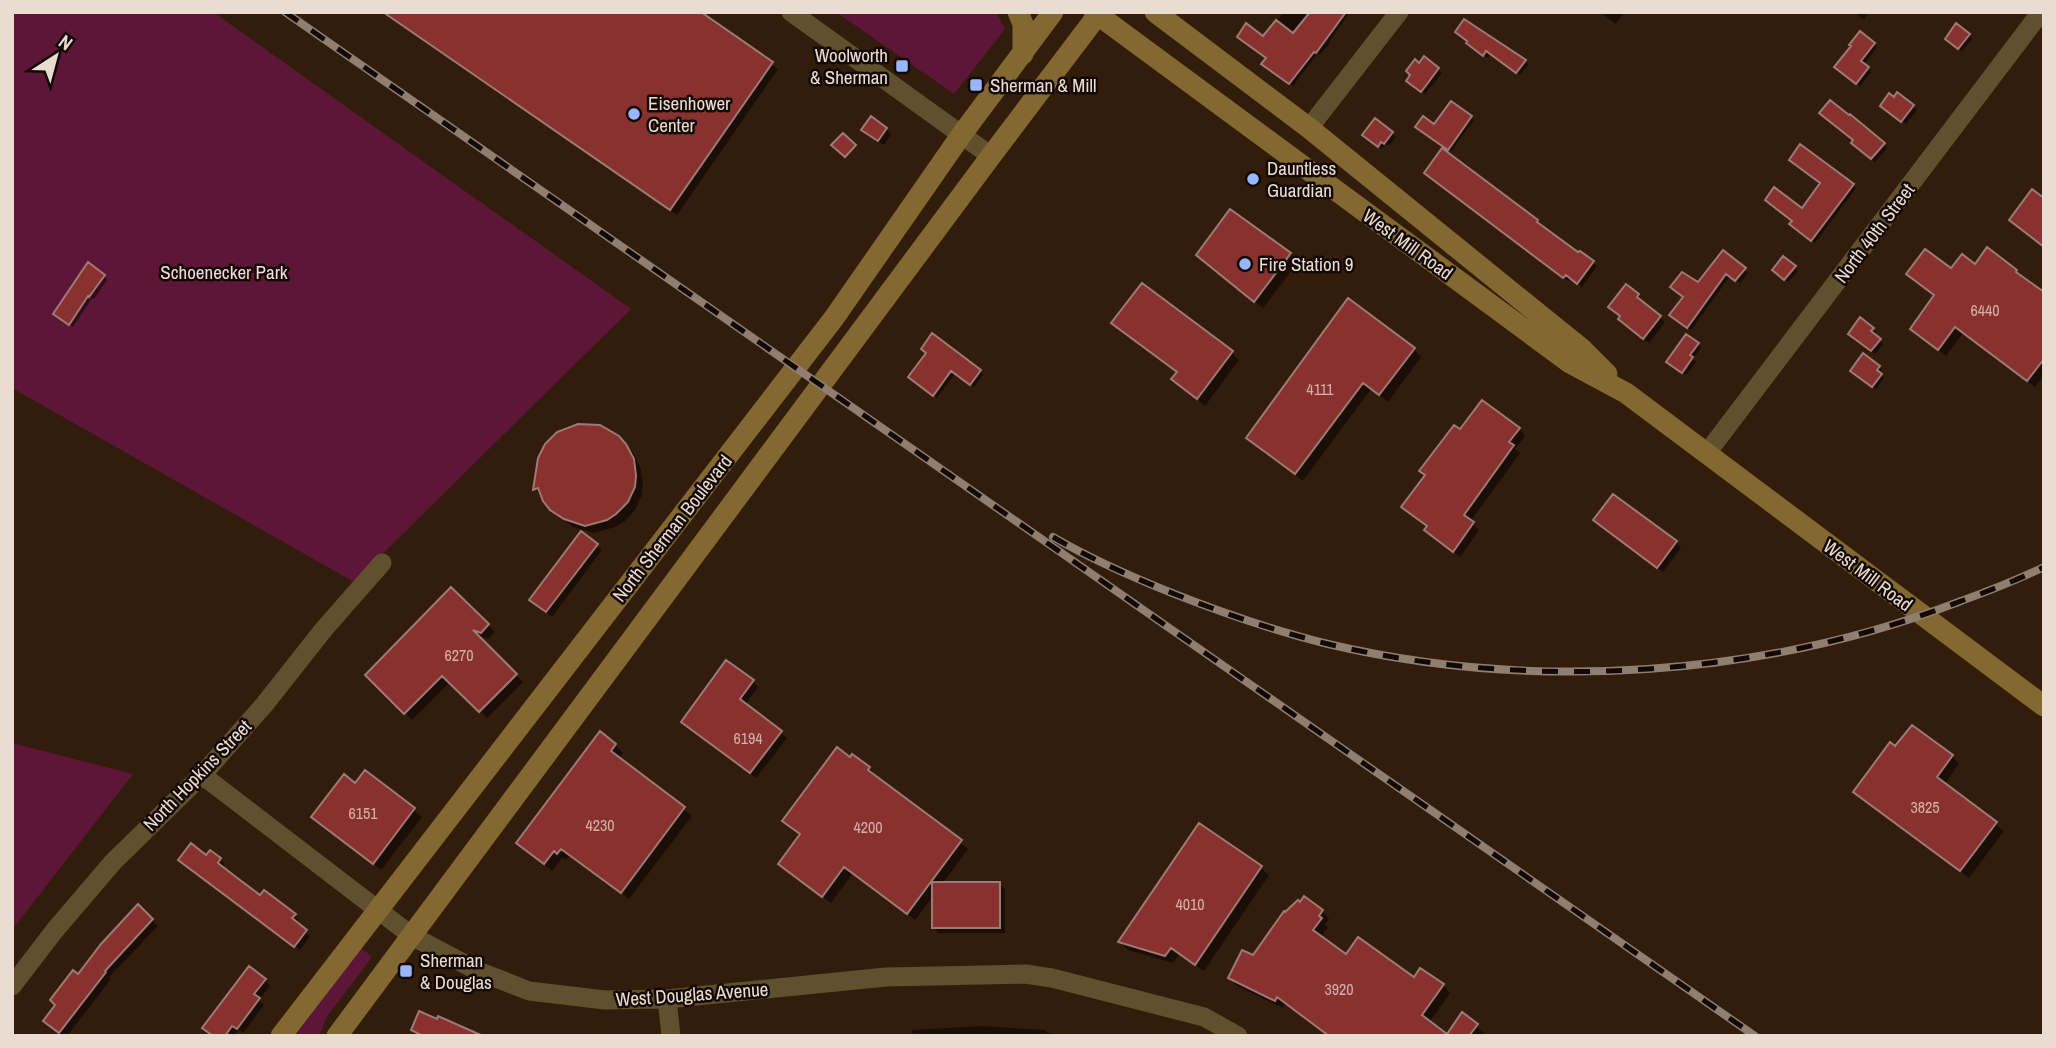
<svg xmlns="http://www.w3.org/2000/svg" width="2056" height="1048" font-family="'Archivo Narrow',sans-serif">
	<rect width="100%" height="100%" fill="#321c0c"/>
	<path fill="#5e1638" d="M 12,12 L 213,12 L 631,309 L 354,582 L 12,388 Z
		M 836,12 L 996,12 L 1005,29 L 954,94 Z
		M 12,743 L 133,774 L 12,930 Z
		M 361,948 L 371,956 L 370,960 L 328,1015 L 319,1036 L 295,1036 Z"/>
	<path fill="#0007" d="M 384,12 L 698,12 L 778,69 L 677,215 Z
		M 1284,12 L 1350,12 L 1329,42 L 1330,43 L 1320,55 L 1318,53 L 1293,86 L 1267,67 L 1268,58 L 1263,38 Z
		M 1599,12 L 1624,12 L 1624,13 L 1616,24 Z
		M 1854,12 L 1869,12 L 1864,20 Z
		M 1969,35 L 1972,39 L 1962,51 L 1950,42 Z
		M 1469,41 L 1525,61 L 1528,65 L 1520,75 L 1490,54 L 1488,58 L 1471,46 Z
		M 1874,44 L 1877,47 L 1863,66 L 1871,72 L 1860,86 L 1840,71 Z
		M 1424,59 L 1442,73 L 1425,94 L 1411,84 Z
		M 1898,95 L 1917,110 L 1906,124 L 1885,109 Z
		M 1451,103 L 1474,120 L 1451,151 L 1420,129 L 1434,126 Z
		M 1375,121 L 1396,137 L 1389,146 L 1386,144 L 1382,149 L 1368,138 Z
		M 886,129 L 891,135 L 884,145 L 869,135 Z
		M 1855,140 L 1884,144 L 1887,148 L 1875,162 L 1856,146 Z
		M 1430,177 L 1537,221 L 1579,254 L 1580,253 L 1597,266 L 1582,287 L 1570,278 L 1568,281 Z
		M 1822,184 L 1853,185 L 1856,188 L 1815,243 L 1794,227 L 1802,210 Z
		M 1723,252 L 1748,273 L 1740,283 L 1730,276 L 1691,330 L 1675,318 Z
		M 1290,254 L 1298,262 L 1263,308 L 1206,263 Z
		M 1784,258 L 1798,271 L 1788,282 L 1774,270 Z
		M 1975,266 L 2016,271 L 2044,294 L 2044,375 L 2035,387 L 1963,333 L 1946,356 L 1919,336 L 1951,271 Z
		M 104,276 L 107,280 L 94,299 L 92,298 L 73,327 L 58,317 Z
		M 1638,296 L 1643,301 L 1642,303 L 1665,322 L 1649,343 L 1620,319 Z
		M 1872,329 L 1876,332 L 1873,336 L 1883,344 L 1875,354 L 1853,337 Z
		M 1698,344 L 1701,348 L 1693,359 L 1696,362 L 1686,375 L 1672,365 Z
		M 1414,349 L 1421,357 L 1388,402 L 1371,389 L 1303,481 L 1248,437 Z
		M 928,353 L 980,371 L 983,374 L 974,387 L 955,373 L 937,398 L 913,380 Z
		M 1232,353 L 1239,360 L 1205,406 L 1173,379 L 1179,373 Z
		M 1879,367 L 1882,370 L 1879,374 L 1884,378 L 1876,389 L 1856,374 Z
		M 1519,429 L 1525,436 L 1515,449 L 1520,453 L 1470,522 L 1479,530 L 1460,557 L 1433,536 L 1460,432 Z
		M 627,446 L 634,454 L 641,469 L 643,485 L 642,495 L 635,510 L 624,522 L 615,527 L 594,533 L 573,527 L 560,517 L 535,489 Z
		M 1601,525 L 1676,542 L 1681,548 L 1663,572 Z
		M 596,545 L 602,550 L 552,617 L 537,605 Z
		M 451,590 L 495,632 L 488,639 L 475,634 L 523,682 L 487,718 L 450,682 L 412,720 L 367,675 Z
		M 753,681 L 758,687 L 745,705 L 787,738 L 756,778 L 683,722 Z
		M 615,745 L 623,753 L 618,759 L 692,816 L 629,899 L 570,855 L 566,860 L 562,858 L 552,871 L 518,843 Z
		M 1896,749 L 1952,756 L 1959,764 L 1944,785 L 2004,831 L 1969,878 L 1863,799 Z
		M 869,768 L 877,776 L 875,778 L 968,849 L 942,884 L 999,883 L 1005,889 L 1005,933 L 939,933 L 934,928 L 934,895 L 915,920 L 853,873 L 831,903 L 788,871 Z
		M 365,772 L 422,817 L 381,870 L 313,817 L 355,785 Z
		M 1200,826 L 1261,868 L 1269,875 L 1204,971 L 1179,955 L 1173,963 L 1128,950 L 1120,942 Z
		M 207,857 L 220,859 L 225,864 L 222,868 L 261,898 L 294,915 L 299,920 L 296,924 L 310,936 L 300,950 L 185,864 Z
		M 138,906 L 158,926 L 109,977 L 111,979 L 67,1036 L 63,1036 L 51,1026 L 57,1005 L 78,976 Z
		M 1322,911 L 1329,919 L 1325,925 L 1328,927 L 1321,937 L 1346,956 L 1414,979 L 1443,985 L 1450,993 L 1429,1023 L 1285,1003 L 1283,1008 L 1237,986 L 1230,978 L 1254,957 Z
		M 265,980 L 270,986 L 259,1000 L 264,1005 L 243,1033 L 239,1030 L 234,1036 L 214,1036 Z
		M 1463,1015 L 1484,1033 L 1482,1036 L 1448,1036 Z
		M 981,1026 L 1045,1030 L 1048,1033 L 1070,1036 L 913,1036 L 912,1030 Z"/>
	<path fill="#88312e" stroke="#9c7a76" stroke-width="2" d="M 383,12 L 701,12 L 773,62 L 670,210 Z
		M 1310,12 L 1346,12 L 1316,53 L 1314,52 L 1289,84 L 1261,64 L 1266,58 L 1237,37 L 1246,23 L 1263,36 L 1276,20 L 1293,33 Z
		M 1464,19 L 1526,60 L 1516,73 L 1486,51 L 1483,56 L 1466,43 L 1467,41 L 1455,32 Z
		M 1956,23 L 1970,34 L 1958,49 L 1945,39 Z
		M 1860,31 L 1875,43 L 1861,61 L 1869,67 L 1856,84 L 1834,67 L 1851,46 L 1849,45 Z
		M 1424,56 L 1439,68 L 1421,92 L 1406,81 L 1410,75 L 1406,71 L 1415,59 L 1419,63 Z
		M 1897,92 L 1914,105 L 1901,122 L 1880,106 L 1889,93 L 1894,97 Z
		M 1830,100 L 1849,115 L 1850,114 L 1885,143 L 1871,159 L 1851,143 L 1853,140 L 1819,113 Z
		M 1451,101 L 1472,116 L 1448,150 L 1415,127 L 1423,116 L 1434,124 Z
		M 871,116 L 887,128 L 878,141 L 861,130 Z
		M 1375,118 L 1393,132 L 1384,144 L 1381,142 L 1378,147 L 1362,135 Z
		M 843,133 L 856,145 L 845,157 L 831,145 Z
		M 1800,144 L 1854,184 L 1811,241 L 1789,224 L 1792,221 L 1765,200 L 1774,187 L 1802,208 L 1820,183 L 1789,160 Z
		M 1442,148 L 1538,220 L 1537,222 L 1578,252 L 1580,251 L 1594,261 L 1577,284 L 1566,275 L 1563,278 L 1424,173 Z
		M 2032,189 L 2044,198 L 2044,247 L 2009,220 Z
		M 1230,209 L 1291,253 L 1254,302 L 1196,255 Z
		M 1987,247 L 2017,270 L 2016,272 L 2044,292 L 2044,359 L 2027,381 L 1955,327 L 1938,350 L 1910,329 L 1934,295 L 1906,274 L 1925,249 L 1951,268 L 1962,254 L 1975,264 Z
		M 1723,250 L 1746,268 L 1735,281 L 1726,274 L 1687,328 L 1669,315 L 1683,297 L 1670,287 L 1682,272 L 1698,282 Z
		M 1783,256 L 1796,266 L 1784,280 L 1772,270 Z
		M 88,262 L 105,275 L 89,297 L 88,296 L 69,325 L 53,314 Z
		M 1142,283 L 1233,351 L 1197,399 L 1171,379 L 1177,372 L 1111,323 Z
		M 1626,284 L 1639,294 L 1637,297 L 1661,316 L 1643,339 L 1618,319 L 1620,316 L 1608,307 Z
		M 1348,298 L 1415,348 L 1379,395 L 1363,383 L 1295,474 L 1246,438 Z
		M 1860,317 L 1874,328 L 1871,331 L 1881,339 L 1871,351 L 1848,334 Z
		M 932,333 L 981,370 L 970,385 L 951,371 L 933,396 L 908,377 L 926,353 L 921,349 Z
		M 1686,334 L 1699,343 L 1690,355 L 1693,357 L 1682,373 L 1666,362 Z
		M 1863,353 L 1880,366 L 1877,370 L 1882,374 L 1872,387 L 1850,371 Z
		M 1482,400 L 1520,428 L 1509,442 L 1514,445 L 1464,515 L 1474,522 L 1453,552 L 1424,530 L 1427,526 L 1401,507 L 1425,475 L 1419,471 L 1454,425 L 1460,429 Z
		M 578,424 L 600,425 L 619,436 L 626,444 L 634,459 L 636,476 L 635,487 L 628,502 L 616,514 L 607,520 L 585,526 L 564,519 L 550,510 L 543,501 L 538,488 L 533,490 L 538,458 L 545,444 L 557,432 Z
		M 1613,494 L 1677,541 L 1657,568 L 1593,520 Z
		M 581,531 L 598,544 L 546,612 L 529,600 Z
		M 451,587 L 489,624 L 481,633 L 473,630 L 517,674 L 479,712 L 442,676 L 404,714 L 365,675 Z
		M 726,660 L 754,680 L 740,699 L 782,731 L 750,773 L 681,722 Z
		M 1912,725 L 1953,755 L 1937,777 L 1997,822 L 1960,871 L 1853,792 L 1890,742 L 1895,746 Z
		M 600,731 L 616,744 L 611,751 L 685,807 L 621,893 L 561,849 L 557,854 L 554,851 L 544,864 L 516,843 Z
		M 837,747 L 850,757 L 852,754 L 870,767 L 868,770 L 962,840 L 907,914 L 844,867 L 822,897 L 778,864 L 800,834 L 782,821 Z
		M 365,770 L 415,808 L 373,864 L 311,817 L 344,774 L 355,783 Z
		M 1199,823 L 1262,866 L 1195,965 L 1171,948 L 1165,956 L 1118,942 Z
		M 191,843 L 206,855 L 210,850 L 221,858 L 218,863 L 236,877 L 260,895 L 264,890 L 296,914 L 292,918 L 307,930 L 294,947 L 178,860 Z
		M 932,882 L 1000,882 L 1000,928 L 932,928 Z
		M 1304,896 L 1323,910 L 1319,916 L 1322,918 L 1313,930 L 1346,954 L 1358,937 L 1414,977 L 1420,968 L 1444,984 L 1422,1015 L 1447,1034 L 1462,1012 L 1478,1024 L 1469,1036 L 1329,1036 L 1277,997 L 1275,1001 L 1228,978 L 1242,950 L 1253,955 L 1284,911 L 1285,912 L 1298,900 L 1300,902 Z
		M 138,904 L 153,919 L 105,971 L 106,972 L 59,1033 L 43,1021 L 55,1005 L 50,1000 L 73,970 L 78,974 L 101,944 Z
		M 249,966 L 266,979 L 254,994 L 260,998 L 237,1029 L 232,1026 L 225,1036 L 213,1036 L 202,1028 Z
		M 419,1011 L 437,1019 L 438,1016 L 483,1036 L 423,1036 L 411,1030 Z"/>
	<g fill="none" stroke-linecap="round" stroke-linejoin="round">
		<path stroke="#60502e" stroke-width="19" d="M 791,12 L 991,156
			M 1309,128 L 1399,12
			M 1707,453 L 2041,12
			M 202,775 L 412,936 L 478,971 L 529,991 L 605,1000 L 667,999 L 886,977 L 1025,974 L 1052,978 L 1204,1017 L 1238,1036
			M 12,986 L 55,930 L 113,862 L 202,775 L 264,705 L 324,629 L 382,563
			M 667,999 L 671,1036"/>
		<path stroke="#836931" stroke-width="21" d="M 1018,12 L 1023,24 L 1023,54
			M 1094,12 L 1570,363 L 1626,393 L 2044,706
			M 1155,12 L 1309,128 L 1582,349 L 1607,374
			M 281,1036 L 834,318 L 962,134 L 1053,12
			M 337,1036 L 991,156 L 1100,12"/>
		<g stroke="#907e71" stroke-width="8">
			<path id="rail" d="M 285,12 L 1755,1036
				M 1053,537 C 1091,559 1132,577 1172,593 C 1223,613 1275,631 1328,644 C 1532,692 1765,677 1961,601 C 1989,591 2017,580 2044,567"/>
		</g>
		<use href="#rail" stroke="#130904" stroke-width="5" stroke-dasharray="16" stroke-linecap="butt"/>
	</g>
	<g fill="#99b5fd" stroke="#130904" stroke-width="2.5">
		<rect x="895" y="59" width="14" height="14" rx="3.5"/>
		<rect x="969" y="78" width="14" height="14" rx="3.5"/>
		<circle cx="634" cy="114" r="7"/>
		<circle cx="1253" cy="179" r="7"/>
		<circle cx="1245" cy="264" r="7"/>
		<rect x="399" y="964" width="14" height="14" rx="3.5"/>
	</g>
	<g text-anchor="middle" stroke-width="5" stroke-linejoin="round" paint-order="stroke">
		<g font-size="16" fill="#d2b1a9">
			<text x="1985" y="316">6440</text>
			<text x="1320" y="395">4111</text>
			<text x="459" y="661">6270</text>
			<text x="748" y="744">6194</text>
			<text x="1925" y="813">3825</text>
			<text x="363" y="819">6151</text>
			<text x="600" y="831">4230</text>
			<text x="868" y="833">4200</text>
			<text x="1190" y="910">4010</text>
			<text x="1339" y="995">3920</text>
		</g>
		<g font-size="19" fill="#ebdcd2" stroke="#130904" text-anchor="start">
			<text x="888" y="62" text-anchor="end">Woolworth<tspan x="888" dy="22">&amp; Sherman</tspan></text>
			<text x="990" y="92">Sherman &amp; Mill</text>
			<text x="648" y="110">Eisenhower<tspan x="648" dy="22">Center</tspan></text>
			<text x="1267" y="175">Dauntless<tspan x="1267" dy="22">Guardian</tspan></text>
			<text x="1259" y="271">Fire Station 9</text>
			<text x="420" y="967">Sherman<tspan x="420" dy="22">&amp; Douglas</tspan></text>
		</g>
		<g font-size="19" fill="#ebdcd2" stroke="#130904">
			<text transform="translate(1874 233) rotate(-53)" y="7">North 40th Street</text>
			<text transform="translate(1408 244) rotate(36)" y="7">West Mill Road</text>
			<text transform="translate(672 528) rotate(-52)" y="7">North Sherman Boulevard</text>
			<text transform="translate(1868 575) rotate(37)" y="7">West Mill Road</text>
			<text transform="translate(197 775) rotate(-46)" y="7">North Hopkins Street</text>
			<text transform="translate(692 994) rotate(-4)" y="7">West Douglas Avenue</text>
		</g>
		<g font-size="19" fill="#f2d9e1" stroke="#130904">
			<text x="224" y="279">Schoenecker Park</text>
		</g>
	</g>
	<rect width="2056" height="1048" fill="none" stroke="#ebdcd2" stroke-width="28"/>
	<g transform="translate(56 56) rotate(36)" stroke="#130904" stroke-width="5" paint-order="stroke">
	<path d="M0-5L12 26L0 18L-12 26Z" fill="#ebdcd2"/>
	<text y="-10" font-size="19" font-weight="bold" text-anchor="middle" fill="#ebdcd2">N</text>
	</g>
</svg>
